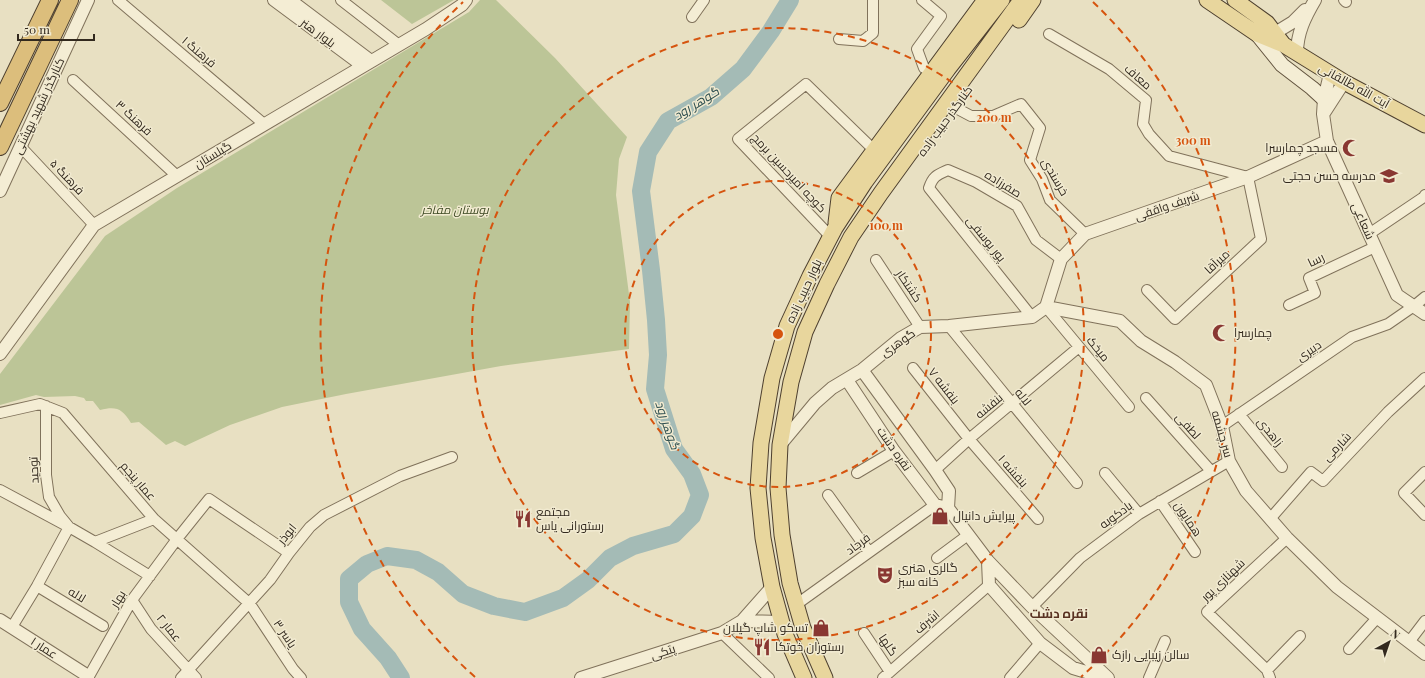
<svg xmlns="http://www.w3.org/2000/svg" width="1425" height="678" font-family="'Playfair Display',Cairo,serif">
	<rect width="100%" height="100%" fill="#e8e0c2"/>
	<path fill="#bcc597" d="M 381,0 L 454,0 L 412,24 Z
		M 480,0 L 496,0 L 555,58 L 627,137 L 619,159 L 616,195 L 630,302 L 629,349 L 501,366 L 346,394 L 282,407 L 230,425 L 185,446 L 175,441 L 166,445 L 139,422 L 131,423 C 122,408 116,406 100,410 L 93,401 L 86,401 L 84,398 L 75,396 L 44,397 L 36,395 L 0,405 L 0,374 L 105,236 L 177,188 L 469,12 Z"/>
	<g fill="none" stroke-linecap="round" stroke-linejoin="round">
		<path stroke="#a4bbb6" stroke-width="18" d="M 401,678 L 388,658 L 362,629 L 349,602 L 349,579 L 367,564 L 387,556 L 416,560 L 438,572 L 463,594 L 494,606 L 525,612 L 563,598 L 588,580 L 610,558 L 633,546 L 674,534 L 692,516 L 700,495 L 692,474 L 674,449 L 655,389 L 658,355 L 656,320 L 651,270 L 641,191 L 648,152 L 668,121 L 711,97 L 743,69 L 771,31 L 790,0"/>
		<g stroke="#80725b" stroke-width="12">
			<path id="minor" d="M 118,0 L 264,124
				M 341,0 L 399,45
				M 922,0 L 941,16 L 917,49 L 924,68
				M 1344,0 L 1346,2
				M 692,17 L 704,0
				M 1049,34 L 1109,69 L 1146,100 L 1143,124 L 1149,134 L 1169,156 L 1248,177 L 1261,239 L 1175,319 L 1147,290
				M 839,39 L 863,41 L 873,33 L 873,0
				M 73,80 L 177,176
				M 954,107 L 971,116 L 993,116 L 1021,104 L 1040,128 L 1030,160 L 1042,179 L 1050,200 L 1085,234
				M 21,147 L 94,225
				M 1369,234 L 1424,197 L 1425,195
				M 830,236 L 738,139 L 806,84 L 875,151
				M 876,260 L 920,327
				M 1289,305 L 1315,293 L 1309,278 L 1375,247
				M 1046,307 L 1129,407
				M 1032,317 L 929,188 C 933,176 937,175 948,170 L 976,182 L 1017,206 L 1036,240 L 1061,259
				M 949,326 L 1077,483
				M 913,368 L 969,439 L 1038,519
				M 1146,398 L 1211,471
				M 46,406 L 46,475 L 49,497 L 60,516 L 69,527 L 95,542 L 150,576
				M 0,413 L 40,404 L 63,413 L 154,519 L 250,604 L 293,669 L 301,678
				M 1239,414 L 1282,467
				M 1222,426 L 1352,337 L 1388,324 L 1414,306 L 1425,297
				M 935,470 L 969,439 L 1079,347
				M 1425,472 L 1404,493 L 1425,515
				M 857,473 L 894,451
				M 1105,473 L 1139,514
				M 0,490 L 69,527 L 37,586 L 12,627
				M 828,495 L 869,552
				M 1160,501 L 1195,552
				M 1270,519 L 1311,472 L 1323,481 L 1388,412 L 1425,378
				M 95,542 L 154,519
				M 937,558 L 968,535
				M 37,586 L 103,626
				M 132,600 L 151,629 L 196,678
				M 797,604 L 935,505
				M 1032,607 L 1080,558 L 1139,514 L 1229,461
				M 722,633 L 769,678
				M 864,633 L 890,672
				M 1409,642 L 1425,621
				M 1349,649 L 1377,618
				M 1267,670 L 1300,636
				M 88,678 L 132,600 L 177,539 L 209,499 L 289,553
				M 181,678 L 270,580 L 289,553 L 310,527 L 324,515 L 400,476 L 452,457
				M 883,678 L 989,585
				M 1010,678 L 1040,643
				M 1149,678 L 1165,641
				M 1270,678 L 1267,670 L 1207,612 L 1287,538"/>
		</g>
		<g stroke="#80725b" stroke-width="14">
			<path id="tertiary" d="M 274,0 L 363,66
				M 290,0 L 371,61
				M 1275,33 L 1293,22 L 1305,10
				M 1297,53 C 1297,33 1305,17 1315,0
				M 1330,74 L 1324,99 L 1323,114 L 1327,141 L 1397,295 L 1425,314
				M 1324,113 L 1344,82
				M 0,191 L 88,0
				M 1046,307 L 1120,321 L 1141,341 L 1175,362 L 1206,385 L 1222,426 L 1229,461 L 1246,491 L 1287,538 L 1337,587 L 1425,654
				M 1046,307 L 1061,259 L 1085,234 L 1248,177 L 1327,141
				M 0,354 L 94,225 L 426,29 L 462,5 L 466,0
				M 862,370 L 935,470 L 949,491 L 948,508 L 988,561 L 1032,607 L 1108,678
				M 847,380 L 894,451 L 935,505 L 948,508
				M 780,445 L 815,403 L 832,388 L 862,370 L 901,338 L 920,327 L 949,326 L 1032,317 L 1046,307
				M 988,561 L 989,585 L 1040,643 L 1073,668 L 1106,678
				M 0,620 L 88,676
				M 742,621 L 782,622
				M 581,678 L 722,633 L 742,621 L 772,587"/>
		</g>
		<g stroke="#62533e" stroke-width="16">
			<path id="secondary" d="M 1257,34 L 1282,65 L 1312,88 L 1324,99"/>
		</g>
		<g stroke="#4e402f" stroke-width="17">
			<path id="primary" d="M 1207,0 L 1257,34 L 1284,45 L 1344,82 L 1425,125
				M 1235,0 L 1267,23 L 1283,44
				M 1019,20 L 1033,0
				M 836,223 L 839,198 L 985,0
				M 804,678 L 785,634 L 772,587 L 763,538 L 758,488 L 761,443 L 772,378 L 787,326 L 810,276 L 835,228 L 865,182 L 948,69 L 1002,0
				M 825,678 L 803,628 L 790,583 L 782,535 L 778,488 L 780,445 L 791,382 L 805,332 L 827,284 L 851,237 L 881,193 L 1021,0"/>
		</g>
		<g stroke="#4e402f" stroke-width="18">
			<path id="trunk" d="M 0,103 L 50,0
				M 0,147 L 70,0"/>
		</g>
		<use href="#minor" stroke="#f4edd4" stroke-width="10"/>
		<use href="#tertiary" stroke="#f4edd4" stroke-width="12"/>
		<use href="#secondary" stroke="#f4edd4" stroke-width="14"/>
		<use href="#primary" stroke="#e8d69d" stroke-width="15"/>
		<use href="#trunk" stroke="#dcbe7c" stroke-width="16"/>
	</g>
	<g fill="none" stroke="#d6540e" stroke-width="2" stroke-dasharray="7 5">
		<circle cx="778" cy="334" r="153"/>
		<circle cx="778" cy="334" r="306"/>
		<path d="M475 677A458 458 0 0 1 463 2M1093 2A458 458 0 0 1 1081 677"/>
	</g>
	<defs>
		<g id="mosque-bare" transform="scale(1.38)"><path d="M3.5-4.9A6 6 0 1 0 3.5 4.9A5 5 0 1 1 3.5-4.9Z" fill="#893732" stroke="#f1ead0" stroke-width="2.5" paint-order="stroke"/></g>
		<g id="school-bare" transform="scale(1.38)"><path d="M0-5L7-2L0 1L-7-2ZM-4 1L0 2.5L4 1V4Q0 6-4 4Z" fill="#893732" stroke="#f1ead0" stroke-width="2.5" paint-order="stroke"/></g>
		<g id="shop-bare" transform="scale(1.38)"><path d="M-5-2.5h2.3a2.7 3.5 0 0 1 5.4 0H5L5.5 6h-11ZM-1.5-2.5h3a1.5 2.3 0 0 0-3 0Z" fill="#893732" stroke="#f1ead0" stroke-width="2.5" paint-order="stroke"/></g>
		<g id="restaurant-bare" transform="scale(1.38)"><path d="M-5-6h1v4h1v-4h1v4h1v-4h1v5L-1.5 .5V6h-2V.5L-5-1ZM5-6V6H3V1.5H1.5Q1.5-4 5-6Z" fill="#893732" stroke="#f1ead0" stroke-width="2.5" paint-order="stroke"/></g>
		<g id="theatre-bare" transform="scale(1.38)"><path d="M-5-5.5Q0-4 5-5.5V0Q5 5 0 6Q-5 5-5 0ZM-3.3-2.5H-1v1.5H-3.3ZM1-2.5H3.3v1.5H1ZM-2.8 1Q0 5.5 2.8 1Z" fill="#893732" stroke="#f1ead0" stroke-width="2.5" paint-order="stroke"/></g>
	</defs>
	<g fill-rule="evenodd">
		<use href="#mosque-bare" x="1351" y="148"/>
		<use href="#school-bare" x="1389" y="176"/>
		<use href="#mosque-bare" x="1221" y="333"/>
		<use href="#shop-bare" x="940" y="516"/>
		<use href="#restaurant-bare" x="523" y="519"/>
		<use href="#theatre-bare" x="885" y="575"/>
		<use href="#shop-bare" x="821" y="628"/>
		<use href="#restaurant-bare" x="762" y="647"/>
		<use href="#shop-bare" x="1099" y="655"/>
	</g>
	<g text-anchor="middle" stroke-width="3" stroke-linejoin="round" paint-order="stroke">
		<g font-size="12" fill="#32291e" stroke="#f1ead0">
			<text transform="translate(318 33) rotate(37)" y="4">بلوار هنر</text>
			<text transform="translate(199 52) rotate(40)" y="4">فرهنگ ۱</text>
			<text transform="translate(1138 77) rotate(41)" y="4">معاف</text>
			<text transform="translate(1354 86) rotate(29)" y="4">آیت الله طالقانی</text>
			<text transform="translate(39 106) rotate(-65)" y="4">کنارگذر شهید بهشتی</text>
			<text transform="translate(134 118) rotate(43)" y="4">فرهنگ ۳</text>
			<text transform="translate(945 121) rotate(-54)" y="4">کنارگذر حبیب زاده</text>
			<text transform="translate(213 155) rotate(-31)" y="4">گیلستان</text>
			<text transform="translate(789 173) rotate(47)" y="4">کوچه امیرحسین برمچ</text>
			<text transform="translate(67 177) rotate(47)" y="4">فرهنگ ۵</text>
			<text transform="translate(1055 177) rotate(60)" y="4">خرسندی</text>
			<text transform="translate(1003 184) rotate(32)" y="4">صفرزاده</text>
			<text transform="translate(1167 206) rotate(-19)" y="4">شریف واقفی</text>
			<text transform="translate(1363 221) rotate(66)" y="4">شعاعی</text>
			<text transform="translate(986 239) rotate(51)" y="4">پور یوسفی</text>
			<text transform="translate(1316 260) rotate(-26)" y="4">رسا</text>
			<text transform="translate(1217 262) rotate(-43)" y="4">میرآقا</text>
			<text transform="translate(909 286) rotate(56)" y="4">کشتکار</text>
			<text transform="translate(804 291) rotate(-65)" y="4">بلوار حبیب زاده</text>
			<text transform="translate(898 343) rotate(-35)" y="4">گوهری</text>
			<text transform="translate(1098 349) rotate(51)" y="4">میخک</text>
			<text transform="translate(1309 351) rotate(-34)" y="4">دبیری</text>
			<text transform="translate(944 386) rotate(52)" y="4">بنفشه ۷</text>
			<text transform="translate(1023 397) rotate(51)" y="4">لاله</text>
			<text transform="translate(989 406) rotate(-40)" y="4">بنفشه</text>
			<text transform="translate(1188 426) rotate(48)" y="4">لطفی</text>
			<text transform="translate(1270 432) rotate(51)" y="4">زاهدی</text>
			<text transform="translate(1222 434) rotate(74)" y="4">سر چشمه</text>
			<text transform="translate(1337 447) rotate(-46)" y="4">شارمی</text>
			<text transform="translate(894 449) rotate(55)" y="4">نقره دشت</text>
			<text transform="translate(34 470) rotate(-93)" y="4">توحید</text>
			<text transform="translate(1013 471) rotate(49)" y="4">بنفشه ۱</text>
			<text transform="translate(138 481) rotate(49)" y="4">عمار پنجم</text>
			<text transform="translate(1116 515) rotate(-36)" y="4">بادکوبه</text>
			<text transform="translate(1188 519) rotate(56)" y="4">همایون</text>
			<text transform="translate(287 534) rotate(-51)" y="4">ابوذر</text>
			<text transform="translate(858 544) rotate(-36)" y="4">فرجاد</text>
			<text transform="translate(1223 580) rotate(-44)" y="4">شهنازی پور</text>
			<text transform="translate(77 595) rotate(31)" y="4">لاله</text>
			<text transform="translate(118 599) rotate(-58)" y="4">بهار</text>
			<text transform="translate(927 622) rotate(-41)" y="4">اشرف</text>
			<text transform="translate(169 628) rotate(51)" y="4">عمار ۲</text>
			<text transform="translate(285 634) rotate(56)" y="4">یاسر ۳</text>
			<text transform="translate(888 645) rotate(56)" y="4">گلها</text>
			<text transform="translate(44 648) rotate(33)" y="4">عمار ۱</text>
			<text transform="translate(663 652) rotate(-18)" y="4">پتکی</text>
		</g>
		<g font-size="12" fill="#32291e" stroke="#f1ead0" text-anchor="start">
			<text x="1338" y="152" text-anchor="end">مسجد چمارسرا</text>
			<text x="1376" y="180" text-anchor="end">مدرسه حسن حجتی</text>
			<text x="1234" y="337">چمارسرا</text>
			<text x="536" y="516">مجتمع<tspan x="536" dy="14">رستورانی یاس</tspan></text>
			<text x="953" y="520">پیرایش دانیال</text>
			<text x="898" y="572">گالری هنری<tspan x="898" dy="14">خانه سبز</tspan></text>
			<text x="808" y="632" text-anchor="end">تسکو شاپ گیلان</text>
			<text x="775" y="651">رستوران خوتکا</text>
			<text x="1112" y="659">سالن زیبایی رازک</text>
		</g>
		<g font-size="12" font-style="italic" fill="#404c26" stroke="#f1ead0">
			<text x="455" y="214">بوستان مفاخر</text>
		</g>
		<g font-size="13" font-style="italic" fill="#2e4f50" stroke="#f1ead0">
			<text transform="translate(696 103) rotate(-32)" y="5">گوهر رود</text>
			<text transform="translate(668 425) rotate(71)" y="5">گوهر رود</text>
		</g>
		<g font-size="13" font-weight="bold" fill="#593222" stroke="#f1ead0">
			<text x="1059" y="618">نقره دشت</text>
		</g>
	</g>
	<circle cx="778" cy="334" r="6" fill="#d6540e" stroke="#f1ead0" stroke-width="2"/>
	<g font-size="12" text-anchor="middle" font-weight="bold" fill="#d6540e" stroke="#f1ead0" stroke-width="3" stroke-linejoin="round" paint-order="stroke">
		<text x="994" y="122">200 m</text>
		<text x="1193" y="145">300 m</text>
		<text x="886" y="230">100 m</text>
	</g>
	<g transform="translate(1389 642) rotate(40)" stroke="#f1ead0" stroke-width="3" paint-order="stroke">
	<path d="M0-3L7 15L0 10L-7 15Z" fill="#32291e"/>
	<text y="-6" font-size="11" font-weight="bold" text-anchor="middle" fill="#32291e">N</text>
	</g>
	<path d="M18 34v6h76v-6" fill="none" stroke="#32291e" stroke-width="2"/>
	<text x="24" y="34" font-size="12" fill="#32291e" stroke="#f1ead0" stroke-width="3" paint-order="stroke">50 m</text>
</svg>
